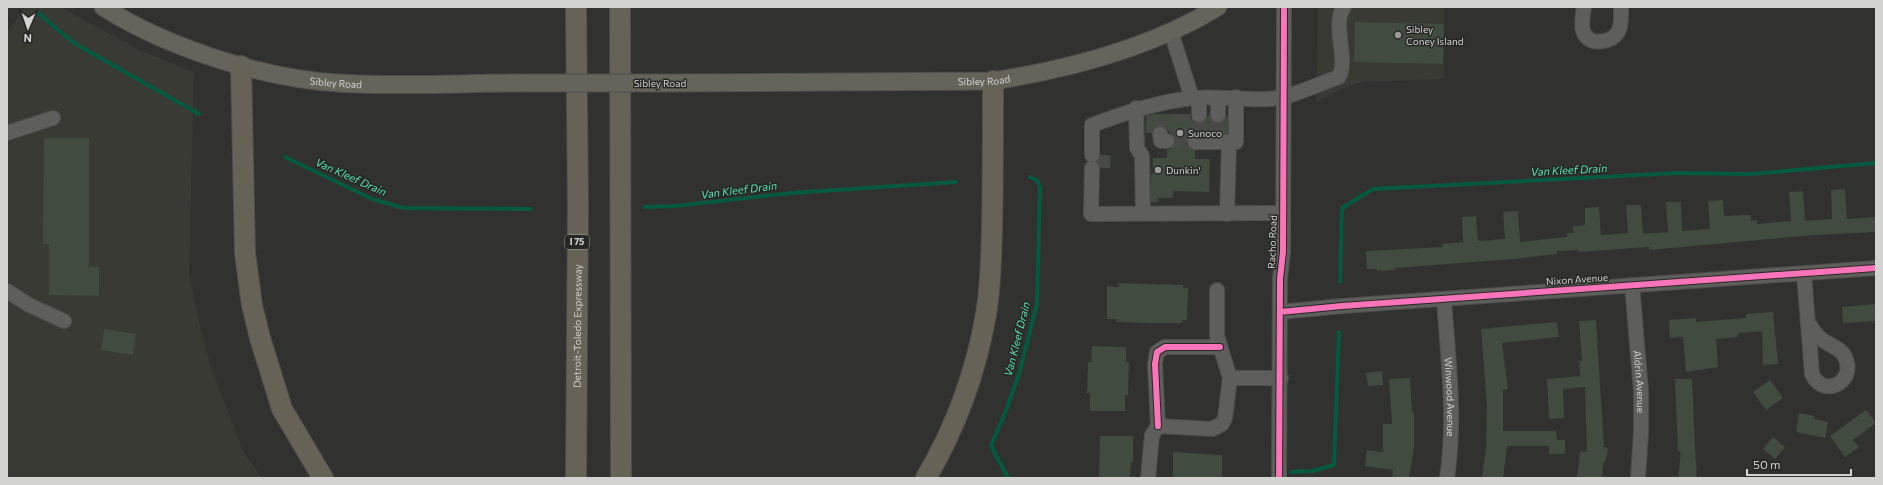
<svg xmlns="http://www.w3.org/2000/svg" width="1883" height="485" font-family="Commissioner,sans-serif">
	<rect width="100%" height="100%" fill="#313130"/>
	<path fill="#383a33" d="M 25,7 L 63,7 L 89,23 L 142,51 L 194,72 L 189,273 L 199,322 L 212,371 L 244,452 L 262,478 L 7,478 L 7,32 Z
		M 1318,7 L 1444,7 L 1444,79 L 1363,82 L 1351,85 L 1316,102 Z"/>
	<g fill="none" stroke-linecap="round" stroke-linejoin="round">
		<path stroke="#045a40" stroke-width="4" d="M 38,13 L 74,43 L 199,114
			M 285,157 L 372,199 L 404,208 L 531,209
			M 644,207 L 675,206 L 791,193 L 956,182
			M 1340,282 L 1342,208 L 1373,189 L 1677,173 L 1751,174 L 1876,163
			M 1291,472 L 1312,471 L 1334,465 L 1339,332
			M 1008,478 L 991,446 L 1005,413 L 1019,374 L 1037,304 L 1040,188 L 1037,180 L 1030,177"/>
	</g>
	<path fill="#414b3f" d="M 1355,22 L 1444,24 L 1443,64 L 1354,62 Z
		M 1154,114 L 1190,114 L 1192,120 L 1199,123 L 1204,122 L 1208,115 L 1210,115 L 1213,122 L 1218,123 L 1223,122 L 1228,115 L 1228,134 L 1195,134 L 1190,135 L 1187,142 L 1188,147 L 1195,150 L 1195,159 L 1210,159 L 1209,192 L 1173,191 L 1173,198 L 1158,198 L 1158,202 L 1151,202 L 1151,174 L 1153,174 L 1153,158 L 1167,158 L 1167,150 L 1172,148 L 1175,141 L 1174,136 L 1163,126 L 1155,127 L 1152,133 L 1146,133 L 1146,116 Z
		M 44,138 L 89,138 L 89,267 L 99,267 L 99,296 L 49,295 L 49,244 L 43,244 Z
		M 1100,155 L 1111,156 L 1110,168 L 1100,168 L 1097,161 Z
		M 1845,189 L 1847,219 L 1876,217 L 1876,232 L 1813,235 L 1649,250 L 1649,247 L 1578,252 L 1578,250 L 1557,251 L 1557,254 L 1513,259 L 1395,268 L 1395,270 L 1377,271 L 1377,269 L 1367,269 L 1366,251 L 1442,247 L 1442,244 L 1463,242 L 1462,217 L 1476,216 L 1478,241 L 1505,239 L 1503,212 L 1518,211 L 1520,242 L 1567,237 L 1567,233 L 1574,233 L 1573,226 L 1585,225 L 1585,208 L 1599,207 L 1601,235 L 1628,233 L 1626,205 L 1641,205 L 1643,234 L 1668,232 L 1666,202 L 1681,202 L 1682,231 L 1710,229 L 1708,201 L 1723,200 L 1724,216 L 1751,215 L 1751,221 L 1757,220 L 1757,224 L 1791,221 L 1789,192 L 1803,191 L 1805,221 L 1832,219 L 1831,190 Z
		M 1118,283 L 1183,285 L 1183,288 L 1188,288 L 1187,320 L 1183,320 L 1182,323 L 1150,323 L 1117,322 L 1117,319 L 1107,319 L 1107,286 L 1118,287 Z
		M 1876,304 L 1876,321 L 1843,323 L 1842,307 Z
		M 1773,312 L 1778,364 L 1763,365 L 1762,331 L 1738,333 L 1738,337 L 1716,339 L 1718,367 L 1686,372 L 1683,337 L 1670,338 L 1669,320 L 1696,318 L 1696,322 L 1746,318 L 1746,314 Z
		M 1596,320 L 1604,447 L 1608,448 L 1606,459 L 1603,464 L 1602,478 L 1577,478 L 1580,451 L 1587,452 L 1585,387 L 1563,389 L 1564,418 L 1549,419 L 1547,379 L 1580,376 L 1579,361 L 1582,361 L 1579,321 Z
		M 1557,322 L 1559,337 L 1502,343 L 1508,389 L 1503,390 L 1503,431 L 1556,431 L 1557,440 L 1565,440 L 1565,454 L 1549,454 L 1549,446 L 1507,446 L 1503,478 L 1482,477 L 1486,450 L 1487,405 L 1481,329 Z
		M 104,329 L 136,334 L 133,355 L 101,350 Z
		M 1092,346 L 1126,347 L 1126,362 L 1129,362 L 1128,395 L 1125,395 L 1125,411 L 1090,411 L 1090,393 L 1087,393 L 1088,362 L 1091,362 Z
		M 1382,371 L 1383,385 L 1368,386 L 1366,373 Z
		M 1410,378 L 1412,412 L 1414,412 L 1414,448 L 1409,478 L 1392,478 L 1393,470 L 1365,466 L 1367,450 L 1383,452 L 1383,424 L 1392,424 L 1389,379 Z
		M 1675,379 L 1692,379 L 1696,467 L 1697,468 L 1696,478 L 1678,478 L 1681,451 L 1678,452 Z
		M 1770,380 L 1783,398 L 1766,410 L 1753,392 Z
		M 1866,410 L 1876,423 L 1853,440 L 1859,447 L 1845,457 L 1830,436 Z
		M 1799,413 L 1815,416 L 1814,419 L 1828,422 L 1825,438 L 1796,432 Z
		M 1100,436 L 1133,436 L 1133,462 L 1131,462 L 1130,478 L 1099,478 Z
		M 1773,437 L 1785,447 L 1775,459 L 1763,449 Z
		M 1173,452 L 1222,455 L 1222,478 L 1173,478 Z"/>
	<g fill="none" stroke-linecap="round" stroke-linejoin="round">
		<path stroke="#494948" stroke-width="14" stroke-dasharray="14 7" stroke-linecap="butt" d="M 1199,115 L 1199,134
			M 1160,134 L 1161,114
			M 1217,134 L 1218,115
			M 1167,141 L 1195,142
			M 1181,142 L 1181,114
			M 1101,155 L 1101,168"/>
		<g stroke="#4e4e4d" stroke-width="16">
			<g id="minor">
				<path d="M 1584,7 C 1583,15 1580,29 1585,35 C 1592,46 1612,42 1618,32 C 1622,25 1621,15 1621,7"/>
				<path d="M 1171,32 L 1192,98"/>
				<path d="M 1136,108 L 1137,148 L 1142,156 L 1143,213"/>
				<path d="M 1199,115 L 1199,98"/>
				<path d="M 1218,115 L 1218,98"/>
				<path d="M 7,133 L 53,118"/>
				<path d="M 1160,134 L 1161,141 L 1167,141"/>
				<path d="M 1195,142 L 1236,142 L 1236,97"/>
				<path d="M 1092,155 L 1092,125 C 1125,113 1157,102 1192,98 C 1222,95 1256,103 1284,97 C 1302,92 1321,83 1339,77 C 1349,58 1331,24 1344,7"/>
				<path d="M 1092,168 L 1091,214 L 1282,213"/>
				<path d="M 1227,214 L 1229,142"/>
				<path d="M 1804,274 L 1812,374 C 1823,399 1857,382 1845,357 C 1841,348 1829,345 1821,339 C 1816,335 1813,329 1809,324"/>
				<path id="s1" d="M 1632,285 L 1641,391 L 1641,432 L 1638,478"/>
				<path d="M 1217,290 L 1217,336 L 1230,378 L 1281,378"/>
				<path d="M 7,291 L 29,305 L 64,321"/>
				<path id="s2" d="M 1444,299 C 1448,358 1456,418 1447,478"/>
				<path d="M 1280,312 L 1342,306 L 1876,268"/>
				<path d="M 1158,426 L 1155,364 L 1157,352 L 1165,347 L 1220,347"/>
				<path d="M 1148,478 L 1152,435 L 1158,426 L 1212,429 L 1222,424 L 1225,418 L 1230,378"/>
				<path d="M 1279,478 L 1280,279 L 1283,252 L 1284,7"/>
			</g>
		</g>
		<g stroke="#4e4e4d" stroke-width="19">
			<g id="major">
				<path id="s3" d="M 103,7 C 166,47 263,79 338,83 C 399,87 461,83 523,83"/>
				<path id="s4" d="M 674,83 L 993,81 C 1070,69 1151,48 1218,7"/>
			</g>
		</g>
		<g stroke="#4e4e4d" stroke-width="22">
			<g id="highway">
				<path d="M 620,7 L 621,478"/>
				<path d="M 241,66 L 245,253 L 252,305 L 260,338 L 282,409 L 323,478"/>
				<path id="s5" d="M 576,478 L 578,208 L 576,7"/>
				<path d="M 926,478 C 956,427 976,372 986,314 C 991,286 991,257 992,229 C 993,180 993,130 993,81"/>
			</g>
		</g>
		<use href="#minor" stroke="#5e5e5d" stroke-width="14"/>
		<use href="#major" stroke="#65635a" stroke-width="17"/>
		<use href="#highway" stroke="#666356" stroke-width="20"/>
		<g stroke="#4e4e4d" stroke-width="19" stroke-linecap="butt">
			<path id="major-bridge" d="M 523,83 L 674,83"/>
		</g>
		<use href="#major-bridge" stroke="#65635a" stroke-width="17"/>
		<g stroke="#272825" stroke-width="8">
			<path id="cycleway" d="M 1280,312 L 1342,306 L 1876,268
				M 1158,426 L 1155,364 L 1157,352 L 1165,347 L 1220,347
				M 1279,478 L 1280,279 L 1283,252 L 1284,7"/>
		</g>
		<use href="#cycleway" stroke="#fb73b8" stroke-width="6"/>
	</g>
	<g fill="#9a9a99" stroke="#272825" stroke-width="1.5">
		<circle cx="1398" cy="35" r="4"/>
		<circle cx="1180" cy="133" r="4"/>
		<circle cx="1158" cy="170" r="4"/>
	</g>
	<g text-anchor="middle" stroke-width="3" stroke-linejoin="round" paint-order="stroke">
		<rect fill="#272825" stroke="#9fa09d" stroke-width="1" x="565" y="235" width="24" height="14" rx="3"/>
		<g font-size="9" font-weight="bold" fill="#d3d3d1">
			<text x="577" y="245">I 75</text>
		</g>
		<g font-size="10" fill="#d3d3d1" stroke="#272825" text-anchor="start">
			<text x="1406" y="33">Sibley<tspan x="1406" dy="12">Coney Island</tspan></text>
			<text x="1188" y="137">Sunoco</text>
			<text x="1166" y="174">Dunkin'</text>
		</g>
		<g font-size="10" fill="#d3d3d1" stroke="#272825">
			<text dy="4" stroke="none"><textPath href="#s4" startOffset="310">Sibley Road</textPath></text>
			<text dy="4" stroke="none"><textPath href="#s3" startOffset="247">Sibley Road</textPath></text>
			<text x="660" y="87">Sibley Road</text>
			<text transform="translate(1272 242) rotate(-88)" y="4">Racho Road</text>
			<text transform="translate(1577 279) rotate(-4)" y="4">Nixon Avenue</text>
			<text dy="4" stroke="none"><textPath href="#s5" startOffset="152">Detroit-Toledo Expressway</textPath></text>
			<text dy="4" stroke="none"><textPath href="#s1" startOffset="97">Aldrin Avenue</textPath></text>
			<text dy="4" stroke="none"><textPath href="#s2" startOffset="98">Winwood Avenue</textPath></text>
		</g>
		<g font-size="11" font-style="italic" fill="#57e3b0" stroke="#272825">
			<text transform="translate(1569 170) rotate(-3)" y="4">Van Kleef Drain</text>
			<text transform="translate(351 177) rotate(24)" y="4">Van Kleef Drain</text>
			<text transform="translate(739 190) rotate(-7)" y="4">Van Kleef Drain</text>
			<text transform="translate(1017 339) rotate(-76)" y="4">Van Kleef Drain</text>
		</g>
	</g>
	<rect width="1883" height="485" fill="none" stroke="#d3d3d1" stroke-width="16"/>
	<g transform="translate(28 28) rotate(182)" stroke="#272825" stroke-width="3" paint-order="stroke">
	<path d="M0-3L7 15L0 10L-7 15Z" fill="#d3d3d1"/>
	<text y="-6" font-size="11" font-weight="bold" text-anchor="middle" fill="#d3d3d1">N</text>
	</g>
	<path d="M1747 469v6h104v-6" fill="none" stroke="#d3d3d1" stroke-width="2"/>
	<text x="1753" y="469" font-size="12" fill="#d3d3d1" stroke="#272825" stroke-width="3" paint-order="stroke">50 m</text>
</svg>
